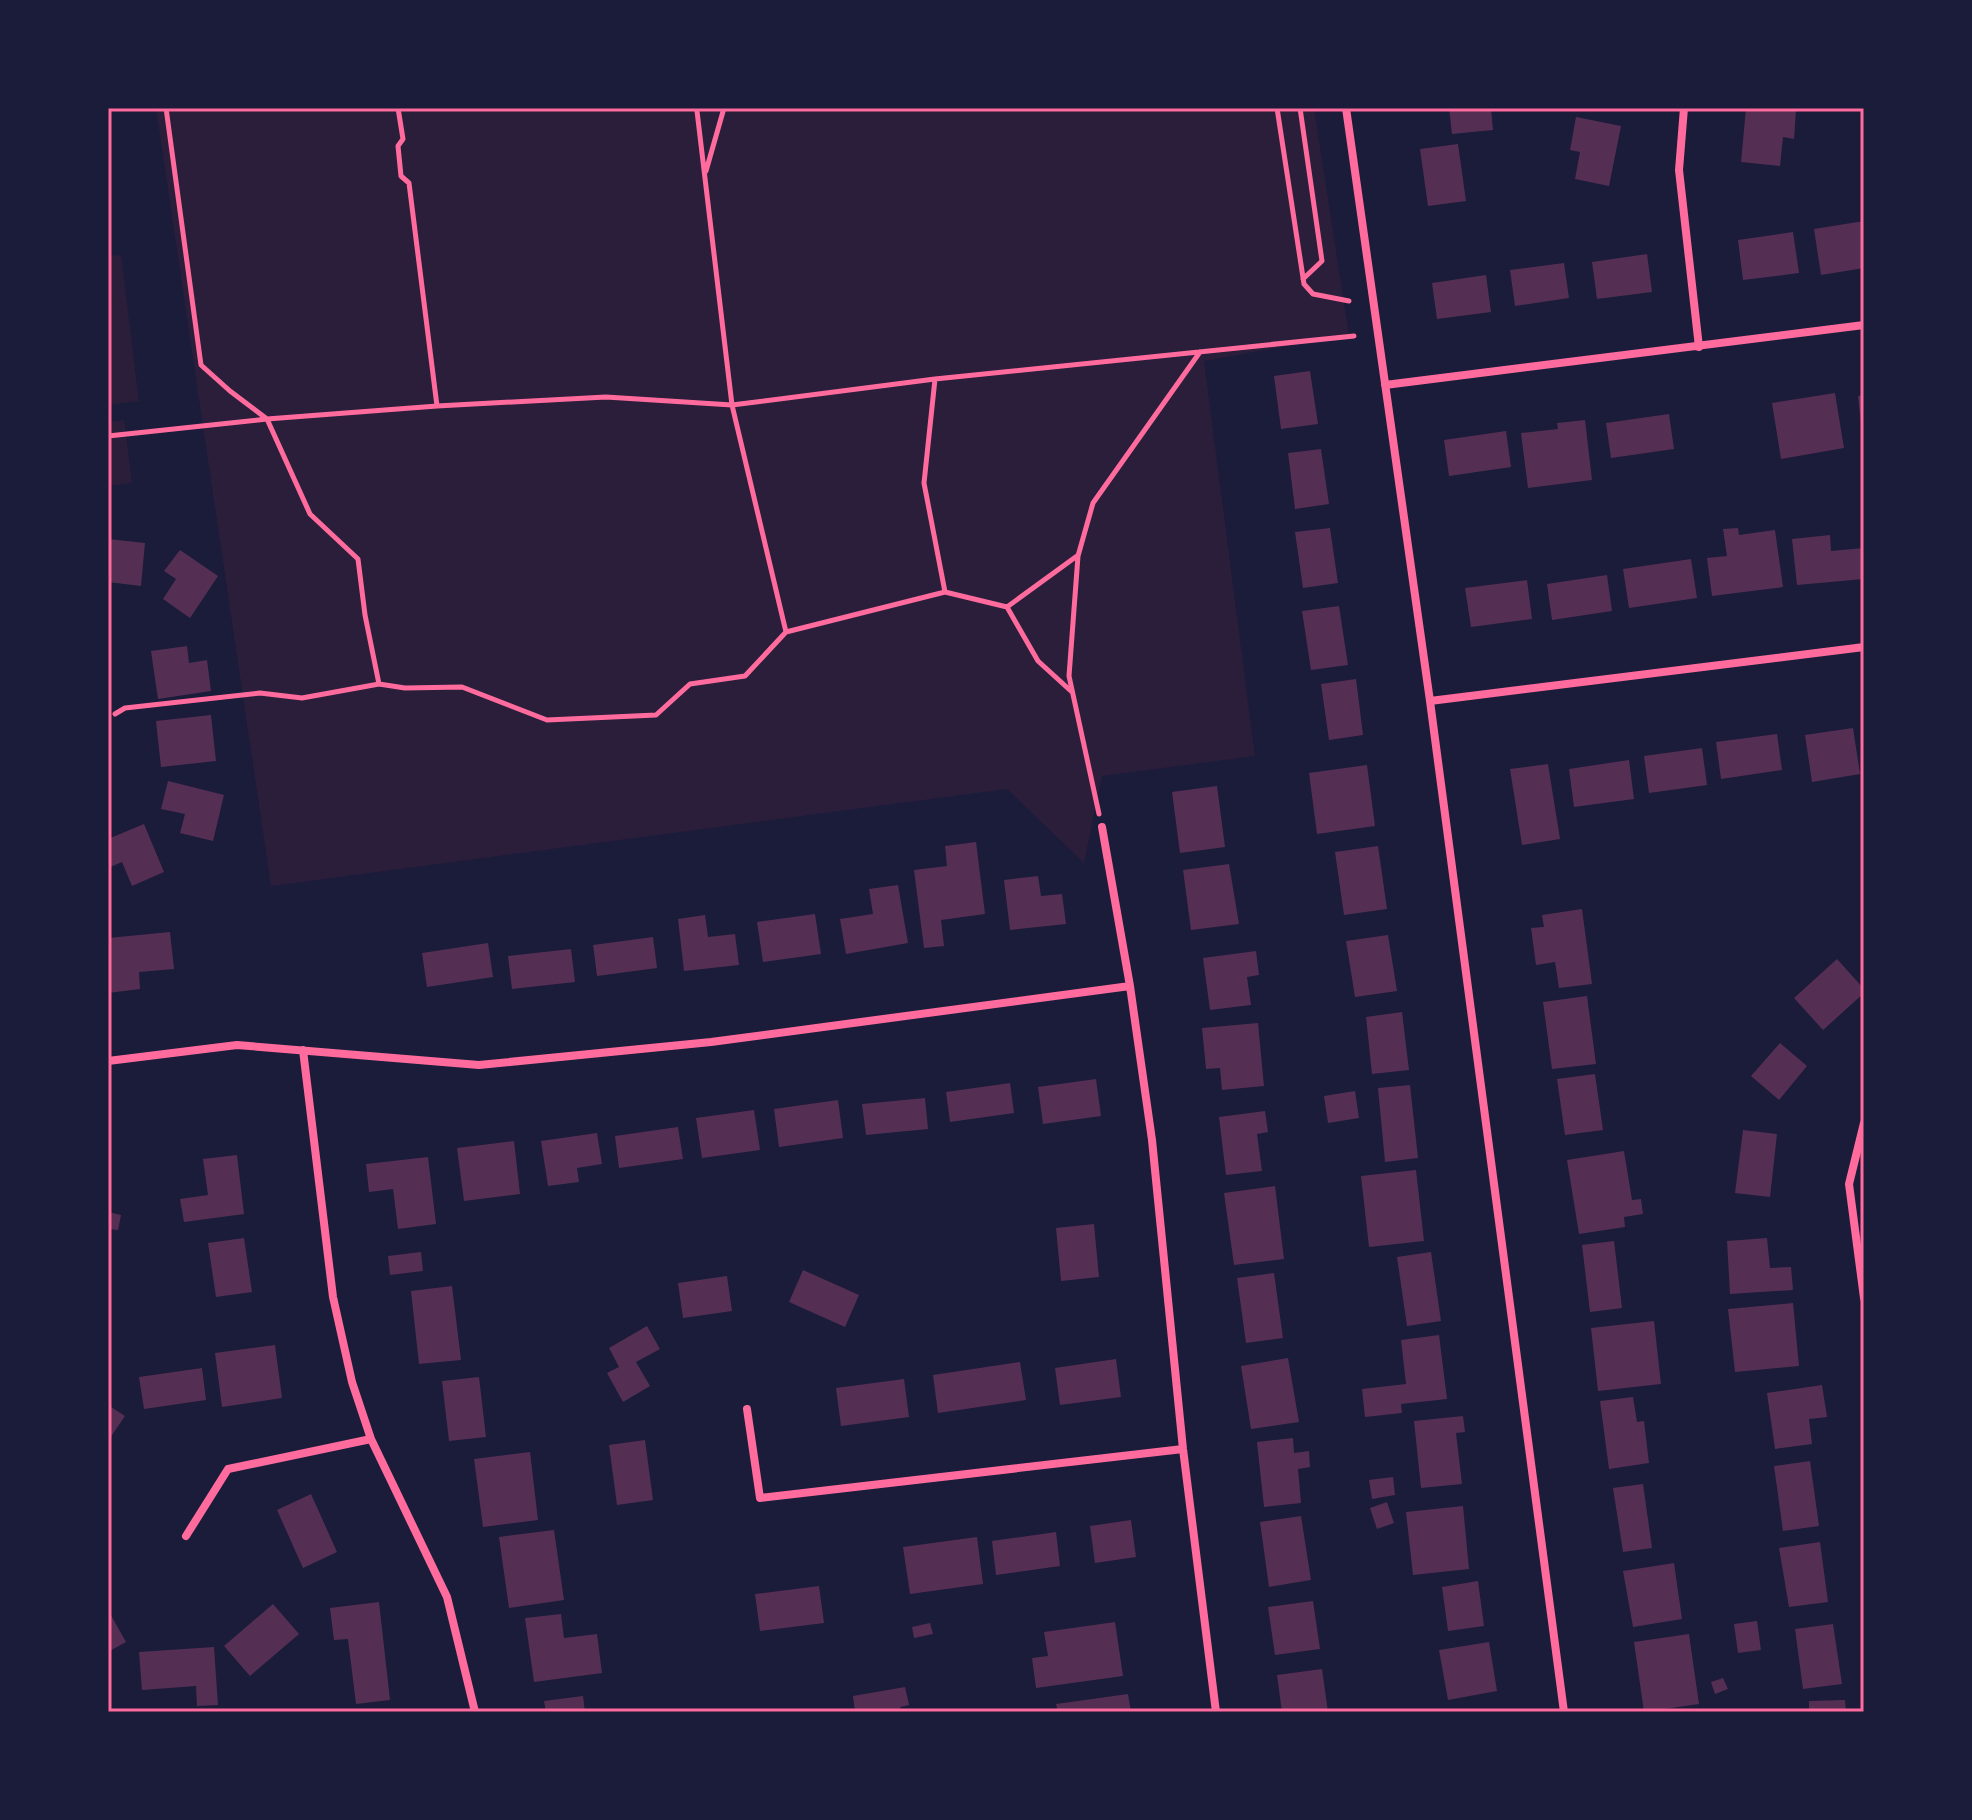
<svg xmlns="http://www.w3.org/2000/svg" width="1972" height="1820" font-family="Poppins,sans-serif">
	<rect width="100%" height="100%" fill="#1b1b3a"/>
	<path fill="#2a1e3b" d="M 156,108 L 1314,108 L 1349,335 L 1204,361 L 1255,756 L 1102,776 L 1084,863 L 1007,789 L 271,886 Z
		M 121,255 L 139,401 L 108,405 L 108,256 Z
		M 124,420 L 132,483 L 108,486 L 108,422 Z"/>
	<path fill="#542f53" d="M 1449,108 L 1491,108 L 1493,130 L 1452,134 Z
		M 1746,108 L 1796,110 L 1794,139 L 1783,137 L 1780,166 L 1741,162 Z
		M 1576,117 L 1621,126 L 1609,186 L 1575,179 L 1580,152 L 1570,150 Z
		M 1458,144 L 1466,201 L 1428,206 L 1420,149 Z
		M 1864,221 L 1864,268 L 1821,275 L 1814,229 Z
		M 1793,232 L 1799,273 L 1743,280 L 1738,240 Z
		M 1647,254 L 1652,292 L 1597,299 L 1592,262 Z
		M 1564,263 L 1569,298 L 1515,306 L 1510,270 Z
		M 1486,275 L 1491,312 L 1437,319 L 1432,283 Z
		M 1310,371 L 1318,424 L 1281,429 L 1274,376 Z
		M 1835,393 L 1844,448 L 1781,459 L 1772,403 Z
		M 1864,395 L 1864,433 L 1862,433 L 1858,396 Z
		M 1669,414 L 1674,449 L 1611,458 L 1606,423 Z
		M 1585,420 L 1592,480 L 1528,488 L 1521,433 L 1558,429 L 1557,423 Z
		M 1506,431 L 1511,467 L 1449,476 L 1444,440 Z
		M 1321,449 L 1329,504 L 1295,509 L 1288,453 Z
		M 1330,528 L 1338,583 L 1303,588 L 1295,532 Z
		M 1738,528 L 1739,535 L 1775,530 L 1783,587 L 1712,596 L 1707,558 L 1727,556 L 1723,529 Z
		M 1830,535 L 1831,551 L 1864,548 L 1864,579 L 1797,585 L 1792,539 Z
		M 108,539 L 145,543 L 141,586 L 108,582 Z
		M 180,550 L 218,576 L 190,618 L 163,599 L 176,579 L 164,571 Z
		M 1691,559 L 1697,598 L 1629,608 L 1623,569 Z
		M 1607,575 L 1612,611 L 1552,620 L 1547,584 Z
		M 1527,580 L 1532,619 L 1471,627 L 1465,588 Z
		M 1339,606 L 1348,665 L 1311,670 L 1302,611 Z
		M 187,646 L 189,663 L 207,660 L 211,691 L 158,699 L 151,651 Z
		M 1356,679 L 1363,735 L 1329,740 L 1321,684 Z
		M 211,715 L 216,761 L 161,767 L 156,721 Z
		M 1853,728 L 1860,774 L 1812,782 L 1805,735 Z
		M 1777,734 L 1782,770 L 1721,779 L 1716,742 Z
		M 1702,748 L 1707,785 L 1649,793 L 1644,756 Z
		M 1629,760 L 1634,799 L 1574,807 L 1569,769 Z
		M 1548,764 L 1560,839 L 1522,845 L 1510,769 Z
		M 1367,765 L 1375,826 L 1317,834 L 1309,773 Z
		M 168,781 L 224,795 L 213,841 L 180,833 L 185,814 L 161,809 Z
		M 1217,786 L 1225,847 L 1180,853 L 1172,792 Z
		M 144,824 L 164,872 L 132,886 L 122,862 L 108,868 L 108,839 Z
		M 976,842 L 985,914 L 941,920 L 944,946 L 924,948 L 914,870 L 947,866 L 945,846 Z
		M 1378,846 L 1387,909 L 1344,915 L 1335,852 Z
		M 1229,864 L 1239,924 L 1191,930 L 1183,870 Z
		M 1038,876 L 1041,896 L 1062,894 L 1066,924 L 1010,930 L 1004,880 Z
		M 898,885 L 908,943 L 846,954 L 840,919 L 873,914 L 869,889 Z
		M 1582,909 L 1592,984 L 1559,988 L 1555,962 L 1536,965 L 1531,928 L 1544,927 L 1542,915 Z
		M 815,914 L 821,954 L 763,962 L 757,922 Z
		M 705,915 L 708,937 L 735,934 L 739,965 L 684,971 L 678,919 Z
		M 170,932 L 174,969 L 139,972 L 140,989 L 108,993 L 108,938 Z
		M 1388,935 L 1397,991 L 1355,997 L 1346,941 Z
		M 653,937 L 657,968 L 597,976 L 593,945 Z
		M 488,943 L 493,977 L 427,987 L 422,953 Z
		M 571,949 L 575,982 L 512,989 L 508,956 Z
		M 1256,951 L 1259,975 L 1247,977 L 1251,1005 L 1210,1010 L 1203,958 Z
		M 1837,959 L 1864,989 L 1864,993 L 1823,1030 L 1794,998 Z
		M 1587,996 L 1596,1064 L 1552,1069 L 1543,1002 Z
		M 1402,1012 L 1409,1070 L 1372,1074 L 1366,1017 Z
		M 1258,1023 L 1264,1086 L 1222,1090 L 1220,1068 L 1206,1069 L 1202,1028 Z
		M 1780,1043 L 1807,1066 L 1779,1100 L 1751,1076 Z
		M 1595,1074 L 1603,1130 L 1565,1135 L 1557,1079 Z
		M 1096,1079 L 1101,1116 L 1043,1124 L 1038,1087 Z
		M 1010,1083 L 1014,1113 L 950,1122 L 946,1092 Z
		M 1410,1085 L 1418,1158 L 1385,1162 L 1378,1088 Z
		M 1355,1091 L 1359,1118 L 1328,1123 L 1324,1096 Z
		M 925,1098 L 928,1129 L 866,1135 L 862,1104 Z
		M 838,1100 L 843,1138 L 779,1147 L 774,1109 Z
		M 754,1110 L 760,1150 L 702,1158 L 696,1118 Z
		M 1265,1111 L 1268,1132 L 1257,1134 L 1262,1171 L 1226,1175 L 1219,1117 Z
		M 678,1127 L 683,1159 L 619,1168 L 615,1136 Z
		M 1743,1130 L 1777,1134 L 1770,1197 L 1735,1193 Z
		M 597,1133 L 602,1164 L 577,1168 L 579,1182 L 548,1186 L 541,1141 Z
		M 514,1141 L 520,1194 L 464,1201 L 457,1148 Z
		M 1624,1151 L 1632,1200 L 1641,1199 L 1643,1214 L 1624,1217 L 1625,1227 L 1579,1234 L 1567,1160 Z
		M 237,1155 L 244,1214 L 184,1222 L 180,1199 L 208,1195 L 203,1159 Z
		M 428,1157 L 436,1224 L 398,1229 L 393,1189 L 369,1192 L 366,1164 Z
		M 1416,1170 L 1424,1241 L 1369,1247 L 1361,1176 Z
		M 1275,1186 L 1284,1259 L 1234,1265 L 1224,1193 Z
		M 108,1212 L 121,1215 L 118,1230 L 108,1229 Z
		M 1094,1224 L 1099,1277 L 1061,1281 L 1056,1228 Z
		M 244,1238 L 252,1292 L 216,1297 L 208,1243 Z
		M 1767,1238 L 1770,1268 L 1791,1267 L 1793,1290 L 1730,1294 L 1727,1241 Z
		M 1614,1241 L 1622,1308 L 1590,1312 L 1582,1245 Z
		M 421,1252 L 423,1271 L 390,1275 L 388,1256 Z
		M 1431,1252 L 1441,1321 L 1407,1326 L 1397,1257 Z
		M 803,1270 L 859,1295 L 845,1327 L 789,1302 Z
		M 1274,1273 L 1283,1338 L 1246,1343 L 1237,1278 Z
		M 727,1276 L 732,1311 L 683,1318 L 678,1283 Z
		M 452,1286 L 461,1360 L 419,1364 L 411,1291 Z
		M 1793,1303 L 1799,1366 L 1735,1372 L 1728,1309 Z
		M 1654,1321 L 1661,1384 L 1598,1391 L 1591,1328 Z
		M 647,1326 L 660,1349 L 636,1362 L 650,1386 L 623,1402 L 607,1373 L 619,1367 L 609,1348 Z
		M 1439,1335 L 1447,1399 L 1401,1404 L 1402,1413 L 1365,1417 L 1362,1389 L 1406,1384 L 1401,1340 Z
		M 275,1345 L 282,1398 L 222,1407 L 215,1353 Z
		M 1288,1358 L 1299,1422 L 1251,1429 L 1241,1366 Z
		M 1116,1359 L 1121,1397 L 1060,1405 L 1055,1368 Z
		M 1020,1362 L 1026,1400 L 938,1413 L 933,1375 Z
		M 202,1368 L 206,1400 L 144,1409 L 139,1377 Z
		M 479,1377 L 486,1437 L 449,1441 L 442,1381 Z
		M 904,1379 L 909,1417 L 841,1426 L 836,1388 Z
		M 1822,1385 L 1827,1417 L 1809,1419 L 1812,1444 L 1775,1449 L 1767,1393 Z
		M 1633,1397 L 1637,1422 L 1644,1421 L 1649,1463 L 1609,1469 L 1600,1401 Z
		M 108,1405 L 125,1416 L 108,1441 Z
		M 1463,1416 L 1465,1432 L 1456,1433 L 1462,1484 L 1421,1488 L 1414,1421 Z
		M 1293,1438 L 1294,1453 L 1309,1451 L 1310,1467 L 1298,1469 L 1301,1503 L 1264,1507 L 1257,1442 Z
		M 645,1440 L 653,1500 L 617,1505 L 609,1445 Z
		M 530,1452 L 538,1520 L 483,1527 L 474,1459 Z
		M 1810,1461 L 1819,1526 L 1783,1531 L 1774,1466 Z
		M 1393,1477 L 1395,1495 L 1372,1499 L 1369,1480 Z
		M 1643,1484 L 1652,1548 L 1623,1552 L 1613,1488 Z
		M 311,1494 L 337,1552 L 303,1568 L 277,1510 Z
		M 1387,1502 L 1394,1523 L 1377,1529 L 1370,1508 Z
		M 1463,1506 L 1469,1569 L 1413,1575 L 1406,1512 Z
		M 1301,1516 L 1311,1580 L 1269,1587 L 1260,1522 Z
		M 1131,1520 L 1136,1557 L 1095,1563 L 1090,1526 Z
		M 554,1530 L 564,1600 L 509,1608 L 499,1537 Z
		M 1056,1532 L 1060,1566 L 996,1575 L 992,1541 Z
		M 977,1537 L 983,1584 L 910,1594 L 903,1547 Z
		M 1820,1542 L 1828,1602 L 1789,1607 L 1779,1548 Z
		M 1674,1563 L 1682,1619 L 1633,1627 L 1623,1571 Z
		M 1478,1581 L 1484,1626 L 1448,1631 L 1442,1587 Z
		M 819,1586 L 824,1623 L 760,1631 L 755,1594 Z
		M 1313,1601 L 1320,1649 L 1275,1655 L 1268,1607 Z
		M 379,1602 L 390,1700 L 356,1704 L 348,1639 L 334,1640 L 330,1608 Z
		M 273,1604 L 299,1634 L 250,1676 L 224,1646 Z
		M 108,1610 L 126,1642 L 108,1652 Z
		M 561,1614 L 564,1638 L 597,1634 L 602,1673 L 534,1682 L 525,1618 Z
		M 1757,1621 L 1761,1650 L 1738,1653 L 1734,1624 Z
		M 1115,1622 L 1123,1676 L 1036,1688 L 1032,1658 L 1048,1656 L 1044,1632 Z
		M 930,1623 L 933,1634 L 914,1638 L 912,1627 Z
		M 1833,1624 L 1842,1684 L 1803,1689 L 1795,1629 Z
		M 1689,1634 L 1699,1704 L 1644,1712 L 1634,1642 Z
		M 1489,1642 L 1497,1691 L 1448,1700 L 1439,1650 Z
		M 214,1647 L 218,1705 L 197,1706 L 196,1686 L 142,1690 L 139,1652 Z
		M 1322,1669 L 1328,1712 L 1282,1712 L 1277,1675 Z
		M 1723,1678 L 1728,1689 L 1715,1694 L 1711,1682 Z
		M 905,1687 L 909,1705 L 900,1707 L 901,1712 L 855,1712 L 853,1696 Z
		M 1128,1694 L 1131,1712 L 1058,1712 L 1056,1704 Z
		M 583,1696 L 585,1712 L 546,1712 L 544,1701 Z
		M 1845,1700 L 1846,1712 L 1809,1712 L 1809,1701 Z"/>
	<g fill="none" stroke-linecap="round" stroke-linejoin="round">
		<path stroke="#ff6b9d" stroke-width="5" d="M 166,108 L 201,365 L 230,391 L 267,419 L 310,514 L 358,559 L 365,615 L 379,684 L 405,688 L 462,687 L 547,720 L 656,715 L 690,684 L 745,676 L 786,632 L 945,592 L 1007,607 L 1038,661 L 1072,692
			M 398,108 L 403,139 L 398,146 L 401,176 L 409,183 L 437,406
			M 1277,108 L 1304,284 L 1313,294 L 1349,301
			M 1300,108 L 1322,261 L 1303,279
			M 697,111 L 732,405 L 786,632
			M 706,171 L 724,108
			M 935,379 L 924,483 L 945,592
			M 108,436 L 267,419 L 437,406 L 606,397 L 732,405 L 935,379 L 1354,336
			M 1007,607 L 1077,556
			M 115,714 L 125,708 L 260,693 L 302,698 L 379,684
			M 1099,814 L 1069,676 L 1078,556 L 1093,503 L 1200,352"/>
		<path stroke="#ff6b9d" stroke-width="8" d="M 1346,108 L 1430,701 L 1564,1712
			M 1684,108 L 1679,170 L 1699,347
			M 1385,385 L 1864,325
			M 1430,701 L 1864,647
			M 1102,827 L 1130,986 L 1152,1140 L 1183,1449 L 1216,1712
			M 303,1050 L 333,1297 L 352,1382 L 371,1439 L 447,1597 L 475,1712
			M 108,1061 L 237,1045 L 479,1065 L 711,1042 L 1130,986
			M 1864,1123 L 1849,1184 L 1864,1298
			M 747,1409 L 760,1498 L 1183,1449
			M 186,1536 L 228,1469 L 371,1439"/>
	</g>
	<rect width="1972" height="1820" fill="none" stroke="#1b1b3a" stroke-width="220"/>
	<rect x="110" y="110" width="1752" height="1600" fill="none" stroke="#ff6b9d" stroke-width="3"/>
</svg>
